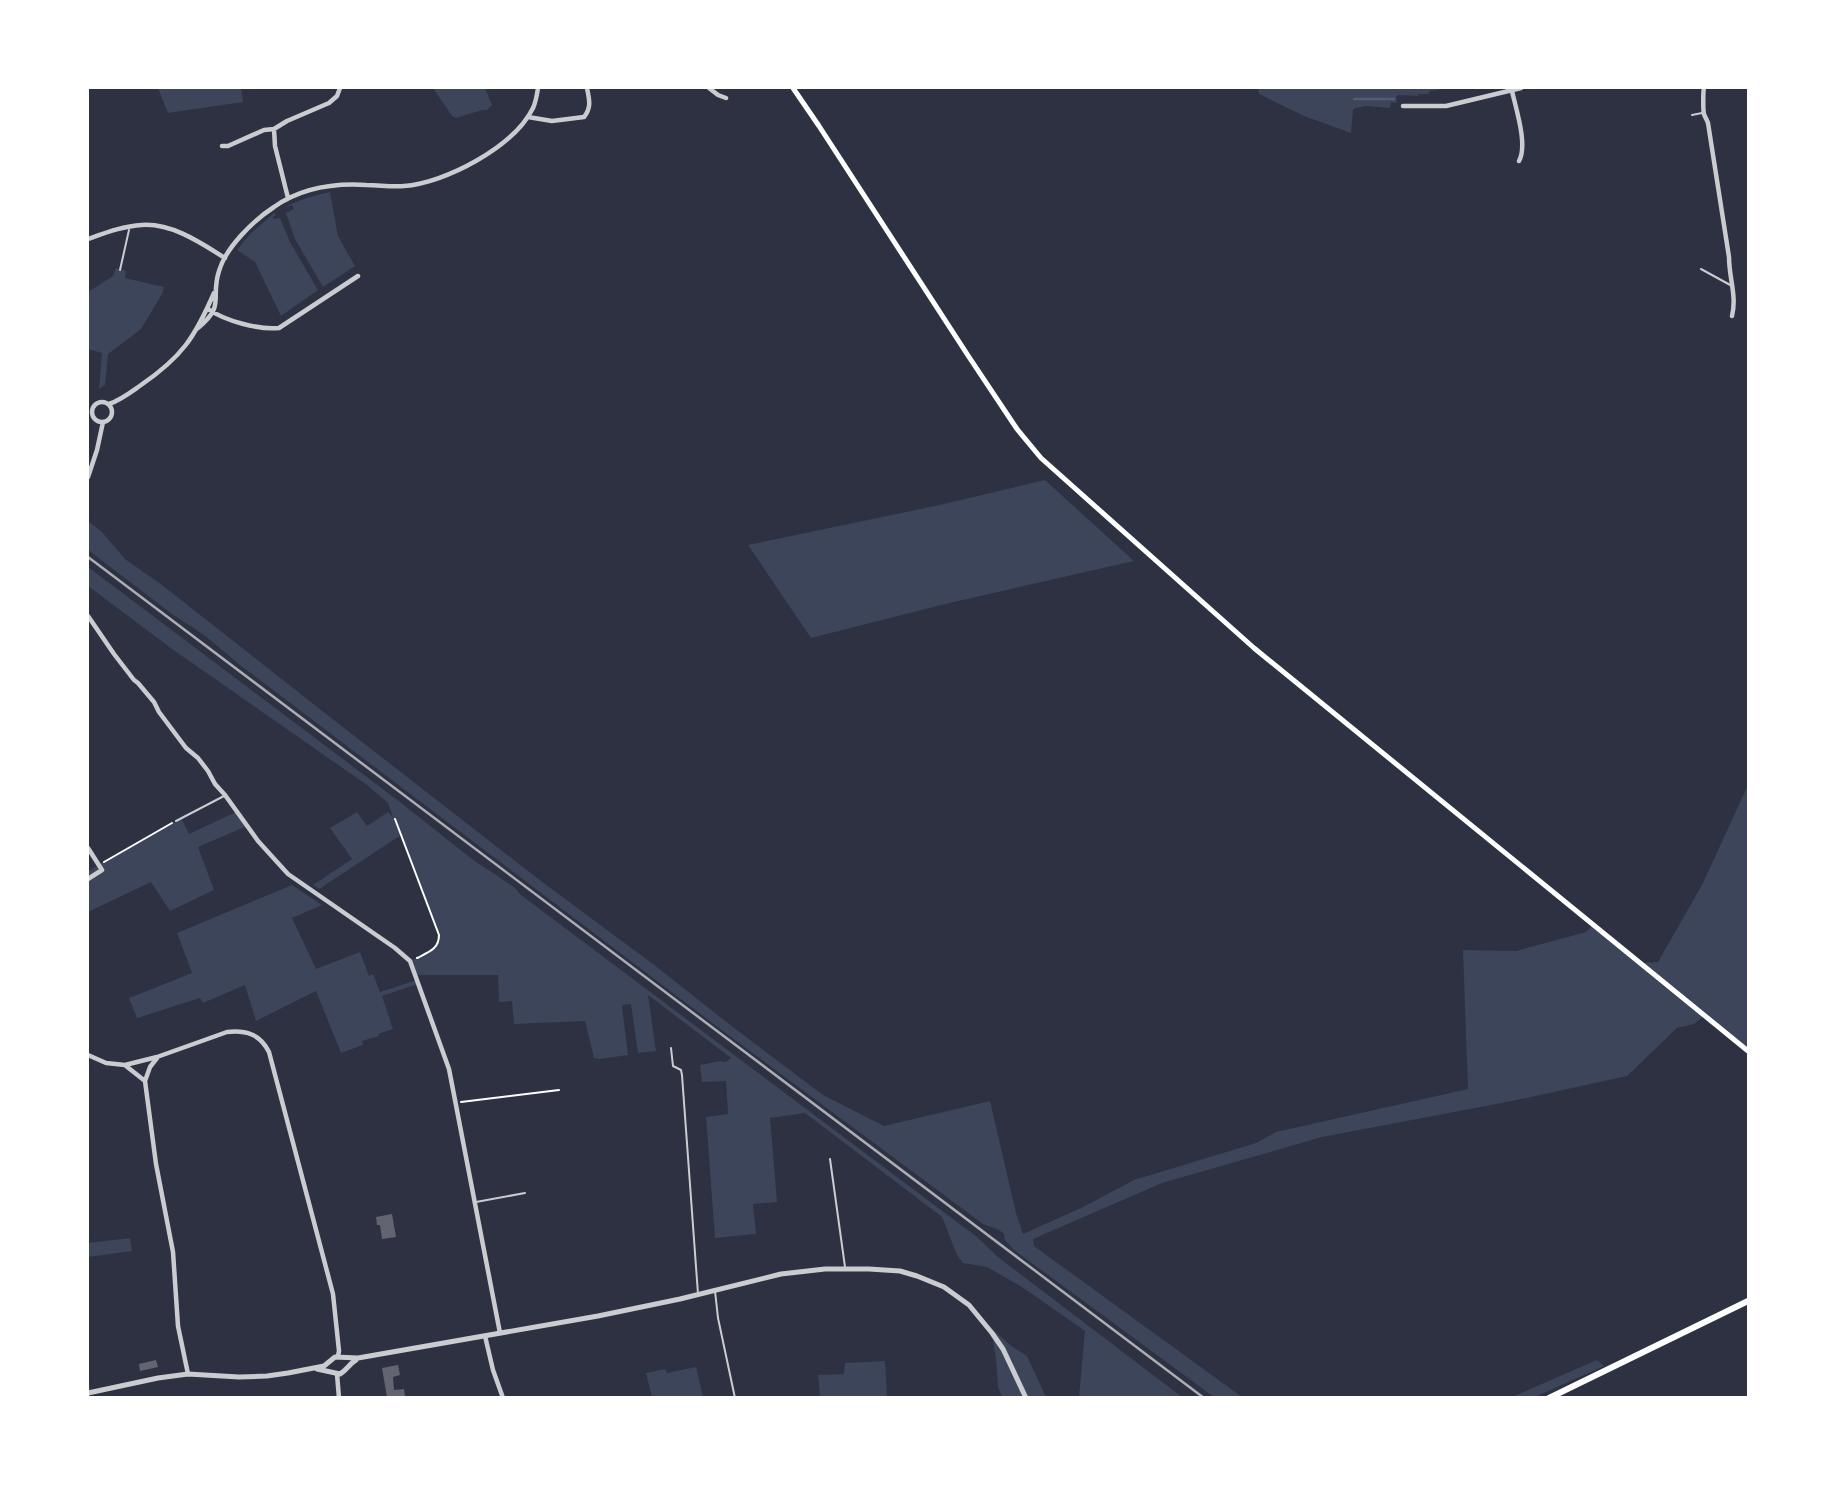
<svg xmlns="http://www.w3.org/2000/svg" width="1836" height="1485" font-family="Jost,sans-serif">
	<rect width="100%" height="100%" fill="#2d3142"/>
	<path fill="#3c4559" d="M 158,88 L 241,88 L 243,102 L 168,113 Z
		M 433,88 L 485,88 L 492,105 L 487,110 L 482,110 L 456,118 L 452,116 Z
		M 1258,88 L 1444,88 L 1438,90 L 1430,91 L 1428,94 L 1418,94 L 1418,96 L 1398,95 L 1396,97 L 1397,103 L 1391,102 L 1390,108 L 1365,106 L 1353,109 L 1351,133 L 1304,116 L 1259,94 Z
		M 330,192 L 338,236 L 355,266 L 323,287 L 295,239 L 286,213 L 294,209 L 292,205 L 287,207 L 287,206 C 302,199 315,195 330,192 Z
		M 274,213 L 276,215 L 273,217 L 274,219 L 280,218 L 290,242 L 318,290 L 281,316 L 255,262 L 237,250 L 250,234 Z
		M 116,268 L 126,271 L 125,278 L 164,287 L 162,294 L 141,329 L 108,354 L 105,385 L 99,389 L 102,353 L 88,349 L 88,292 L 113,276 Z
		M 1045,480 L 1134,561 L 945,604 L 811,638 L 748,545 L 935,506 Z
		M 88,521 L 102,532 L 125,559 L 162,585 L 330,717 L 541,881 L 653,964 L 729,1024 L 823,1095 L 884,1126 L 990,1101 L 1016,1213 L 1023,1234 L 1083,1207 L 1134,1180 L 1256,1143 L 1276,1132 L 1468,1089 L 1463,950 L 1516,951 L 1586,932 L 1594,924 L 1641,963 L 1658,962 L 1702,885 L 1748,785 L 1748,1051 L 1705,1015 L 1694,1024 L 1677,1028 L 1627,1076 L 1512,1101 L 1322,1137 L 1162,1183 L 1033,1239 L 1034,1246 L 1242,1397 L 1214,1397 L 1014,1250 L 1005,1240 L 1004,1234 L 999,1230 L 983,1224 L 723,1031 L 240,665 L 204,635 L 172,614 L 88,550 Z
		M 88,567 L 400,802 L 472,859 L 514,887 L 521,895 L 977,1237 L 998,1257 L 1182,1397 L 1079,1397 L 1085,1331 L 1022,1287 L 987,1267 L 963,1263 L 957,1255 L 942,1217 L 805,1113 L 770,1118 L 777,1202 L 753,1204 L 756,1234 L 715,1238 L 706,1117 L 728,1114 L 726,1081 L 702,1082 L 700,1065 L 720,1061 L 726,1062 L 731,1058 L 648,995 L 656,1051 L 638,1053 L 631,1004 L 623,1005 L 622,1007 L 628,1055 L 599,1059 L 594,1058 L 585,1021 L 514,1024 L 512,1001 L 499,1002 L 498,975 L 415,975 L 410,961 C 423,954 440,951 439,935 L 401,835 L 319,889 L 313,885 L 352,859 L 330,828 L 357,812 L 367,826 L 388,812 L 393,817 L 388,803 L 367,785 L 172,649 L 88,586 Z
		M 236,812 L 247,826 L 198,847 L 214,890 L 170,911 L 151,882 L 88,912 L 88,871 L 132,845 L 181,818 L 189,834 Z
		M 292,885 L 322,905 L 292,918 L 316,969 L 360,952 L 369,976 L 373,974 L 380,992 L 417,980 L 418,984 L 382,996 L 393,1029 L 378,1034 L 379,1036 L 362,1041 L 363,1045 L 341,1053 L 316,991 L 256,1021 L 245,985 L 203,1003 L 200,998 L 137,1018 L 129,998 L 192,973 L 177,933 Z
		M 130,1238 L 132,1251 L 88,1257 L 88,1243 Z
		M 991,1328 L 1010,1345 L 1027,1356 L 1046,1397 L 1002,1397 L 998,1387 L 996,1359 Z
		M 1597,1360 L 1604,1366 L 1535,1397 L 1512,1397 Z
		M 885,1361 L 887,1397 L 820,1397 L 818,1375 L 844,1374 L 845,1363 Z
		M 696,1367 L 703,1397 L 652,1397 L 646,1373 L 665,1369 L 667,1373 Z"/>
	<g fill="none" stroke-linecap="round" stroke-linejoin="round">
		<path stroke="#4f5d75" stroke-width="2.5" d="M 1354,99 L 1394,99
			M 88,1386 L 89,1398"/>
	</g>
	<path fill="#626471" d="M 392,1214 L 396,1237 L 382,1239 L 380,1225 L 377,1225 L 376,1217 Z
		M 156,1360 L 158,1367 L 140,1371 L 139,1364 Z
		M 398,1365 L 400,1375 L 393,1377 L 394,1390 L 404,1389 L 405,1396 L 387,1397 L 382,1368 Z"/>
	<g fill="none" stroke-linecap="round" stroke-linejoin="round">
		<path stroke="#fff" stroke-width="2" d="M 395,819 L 439,935 C 439,949 429,952 417,958
			M 104,862 L 172,823
			M 461,1102 L 559,1090"/>
		<path stroke="#caccd0" stroke-width="2" d="M 1692,115 L 1702,113
			M 1701,269 L 1732,286
			M 120,270 L 129,230
			M 176,821 L 224,796
			M 671,1048 L 673,1066 L 681,1070 L 682,1075 L 698,1294
			M 830,1159 L 845,1267
			M 476,1202 L 525,1193
			M 715,1291 L 718,1318 L 735,1398"/>
		<path stroke="#caccd0" stroke-width="4.5" d="M 709,88 L 718,95 L 726,98
			M 1704,88 C 1703,91 1703,111 1704,114 C 1705,117 1707,120 1708,123 L 1729,257 C 1729,278 1737,296 1732,316
			M 1512,91 C 1516,109 1528,145 1519,161
			M 1403,106 L 1446,106 L 1521,88
			M 528,117 L 552,121 L 584,117 C 592,107 589,99 587,88
			M 274,129 L 275,146 L 288,198
			M 222,146 L 228,146 L 264,130 L 274,129 L 287,121 L 329,103 L 337,96 L 340,88
			M 88,239 C 105,233 123,226 142,225 C 172,223 201,243 225,258
			M 208,309 C 225,321 259,330 279,328 L 358,276
			M 198,328 C 226,305 210,299 219,271 C 226,247 254,220 274,207 C 301,188 334,183 366,185 C 379,185 391,187 404,186 C 445,183 514,147 533,108 C 536,102 537,94 538,88
			M92 412a10 10 0 1 1 20 0a10 10 0 1 1-20 0Z
			M 109,404 C 121,400 131,392 141,385 C 182,357 195,337 214,293
			M 88,477 L 97,450 L 103,422
			M 88,616 L 114,654 L 134,680 L 138,683 L 154,702 L 159,712 L 186,748 L 198,758 L 208,771 L 215,784 L 225,795 L 258,841 L 288,874 L 395,948 L 410,961 L 449,1069 L 500,1333
			M 88,848 L 102,870 L 88,879
			M 88,1055 L 106,1063 L 125,1065 L 157,1057 L 227,1032 C 246,1030 260,1034 269,1052 L 333,1294 L 339,1351 L 338,1356
			M 157,1058 L 150,1067 L 145,1081 L 156,1164 L 173,1252 L 178,1326 L 188,1374
			M 126,1066 L 145,1081
			M 485,1336 L 493,1370 L 503,1398
			M 337,1374 L 339,1398"/>
		<path stroke="#caccd0" stroke-width="5" d="M 317,1369 L 340,1374 C 347,1370 349,1364 356,1360
			M 88,1393 L 158,1378 L 188,1374 L 239,1377 L 267,1376 L 288,1373 L 324,1366 L 335,1357 L 358,1358 L 598,1316 L 680,1299 L 781,1274 L 825,1269 L 869,1269 L 900,1271 L 917,1276 L 944,1287 L 969,1305 L 992,1333 L 1003,1349 L 1026,1398"/>
		<path stroke="#fff" stroke-width="5" d="M 793,88 L 819,126 L 969,357 L 1017,429 L 1041,458 L 1254,648 L 1748,1051"/>
		<path stroke="#fff" stroke-width="6" d="M 1549,1398 L 1748,1301"/>
		<path stroke="#abadb3" stroke-width="2.5" d="M 88,557 L 1204,1398"/>
	</g>
	<rect width="1836" height="1485" fill="none" stroke="#ffffff" stroke-width="178"/>
</svg>
